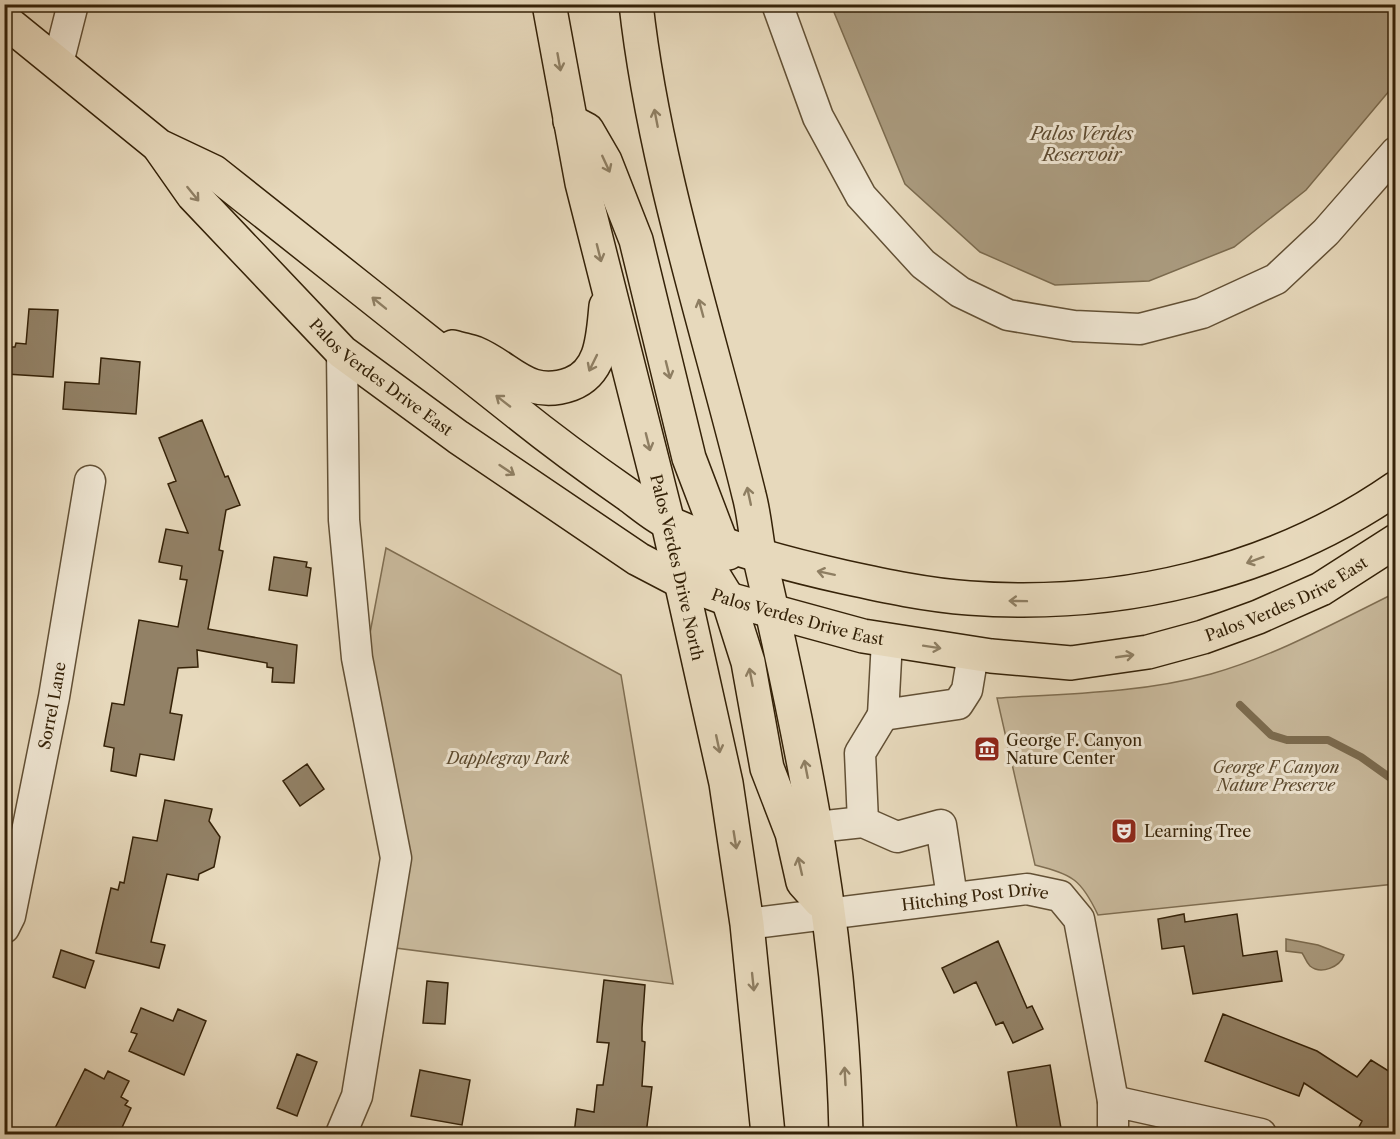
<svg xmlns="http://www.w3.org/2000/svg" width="1400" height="1139" font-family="'Libre Caslon Text',serif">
	<rect width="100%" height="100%" fill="#e7d9bc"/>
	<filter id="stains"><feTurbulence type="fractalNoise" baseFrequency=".00333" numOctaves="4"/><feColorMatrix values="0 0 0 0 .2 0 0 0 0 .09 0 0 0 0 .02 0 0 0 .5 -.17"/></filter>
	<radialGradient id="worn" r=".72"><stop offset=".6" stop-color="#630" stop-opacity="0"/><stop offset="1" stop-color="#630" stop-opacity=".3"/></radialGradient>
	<path fill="#c9ba9d" stroke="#7f6e52" stroke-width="1.5" d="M 386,548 L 621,675 L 673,984 L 388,947 L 406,844 L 355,713 Z
		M 1395,593 L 1395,884 L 1098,915 C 1081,879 1073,875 1035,865 L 997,698 C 1068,694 1142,693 1211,674 C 1275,656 1336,622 1395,593 Z"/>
	<path fill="#aa9b7f" stroke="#7b6b4f" stroke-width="1.5" d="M 831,5 L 1395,5 L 1395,84 L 1306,190 L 1234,247 L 1149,281 L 1055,285 L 980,252 L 905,184 Z
		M 1286,939 L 1318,945 L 1344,955 C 1340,967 1321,975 1310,966 C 1306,962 1305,957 1302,953 L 1286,951 Z"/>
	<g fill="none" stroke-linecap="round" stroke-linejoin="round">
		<path stroke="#7b6b4f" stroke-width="8" d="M 1240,705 L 1271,735 L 1287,740 L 1328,740 L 1361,757 L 1396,782"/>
	</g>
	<path fill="#928166" stroke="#352208" stroke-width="1.5" d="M 29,309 L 58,310 L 53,377 L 6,374 L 8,347 L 15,347 L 16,343 L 26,344 Z
		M 101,358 L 140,362 L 136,414 L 63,409 L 65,382 L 99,384 Z
		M 202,420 L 225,477 L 228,476 L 240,505 L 226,510 L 219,550 L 223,551 L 208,629 L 297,645 L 294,683 L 272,682 L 273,668 L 267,667 L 267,663 L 197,650 L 198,667 L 178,668 L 170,713 L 182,715 L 174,760 L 140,754 L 136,776 L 111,771 L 114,748 L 104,746 L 112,703 L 124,705 L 139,620 L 178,627 L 187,580 L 180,579 L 182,566 L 159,562 L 166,529 L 188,533 L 168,484 L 176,481 L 159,438 Z
		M 274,557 L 307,562 L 306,567 L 311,568 L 307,596 L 269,590 Z
		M 307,764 L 324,789 L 300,806 L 283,781 Z
		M 165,800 L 212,809 L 209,821 L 220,837 L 214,867 L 199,874 L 198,880 L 167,874 L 151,942 L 165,945 L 159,968 L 96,953 L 111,888 L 118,890 L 120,882 L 124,883 L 133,837 L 157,841 Z
		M 1184,914 L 1185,922 L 1237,914 L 1243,956 L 1277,951 L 1282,981 L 1193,994 L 1184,946 L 1162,949 L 1158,919 Z
		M 998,941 L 1027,1008 L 1032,1006 L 1043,1029 L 1013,1043 L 1003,1022 L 996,1025 L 976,982 L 954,993 L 942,968 Z
		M 61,950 L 94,961 L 85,988 L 53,977 Z
		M 604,980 L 645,985 L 642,1028 L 642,1041 L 645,1042 L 642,1086 L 652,1087 L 646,1134 L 574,1134 L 577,1109 L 594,1112 L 597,1085 L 603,1085 L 609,1043 L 597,1042 Z
		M 427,981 L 448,983 L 445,1024 L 423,1023 Z
		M 141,1008 L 173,1021 L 178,1009 L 206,1021 L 184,1075 L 129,1051 L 137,1034 L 131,1032 Z
		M 1223,1014 L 1317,1051 L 1357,1077 L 1371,1060 L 1395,1075 L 1395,1134 L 1371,1134 L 1359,1127 L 1362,1121 L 1304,1083 L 1299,1096 L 1205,1061 Z
		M 297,1054 L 317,1062 L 297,1116 L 277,1108 Z
		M 1050,1065 L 1062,1134 L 1018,1134 L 1008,1072 Z
		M 85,1069 L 104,1079 L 108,1071 L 129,1081 L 121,1097 L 128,1101 L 125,1105 L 131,1108 L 119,1134 L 52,1134 Z
		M 420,1070 L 470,1080 L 462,1125 L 411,1116 Z"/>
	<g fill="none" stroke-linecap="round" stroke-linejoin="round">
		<g stroke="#625035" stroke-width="33">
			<g id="minor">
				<path d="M 777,4 L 818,117 L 861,196 L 923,264 L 960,292 L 1008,315 L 1074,326 L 1140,329 L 1202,313 L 1276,279 L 1326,232 L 1396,152"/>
				<path d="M 58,63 L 73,4"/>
				<path d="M 887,640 L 883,715 L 958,704 L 967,690 L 973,654"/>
				<path d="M 863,822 L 860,753 L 883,715"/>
				<path d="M 817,827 L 863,822 L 897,837 L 941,825 L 952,897"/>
				<path id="s1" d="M 747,924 L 1027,889 L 1060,896 L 1079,919 L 1113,1101"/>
				<path id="s2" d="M 4,928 L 10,916 L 54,697 L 90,481"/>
				<path d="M 341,1134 L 357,1096 L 396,858 L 357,658 L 344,520 L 342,352"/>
				<path d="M 1113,1134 L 1113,1101 L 1261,1134"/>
			</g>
		</g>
		<g stroke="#352208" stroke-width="36">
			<g id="major">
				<path id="s3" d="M 549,4 L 582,183 L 668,523 L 726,783 L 747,924 L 768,1134"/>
				<path d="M 636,4 C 654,168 710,335 749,495 C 755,517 756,541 761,563 C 805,753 842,939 846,1134"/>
				<path d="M 4,20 L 159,146 L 214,172 C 314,251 414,331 514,410 C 550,439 588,467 627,494 C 641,504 655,517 671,524 C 725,548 786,564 844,577 C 885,586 927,595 969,598 C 1118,609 1272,574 1396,488"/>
				<path d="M 570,121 L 587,130 L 605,161 L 636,240 L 689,458 L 721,542 L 728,553"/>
				<path id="s4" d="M 160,148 L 193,195 L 342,352 L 458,437 L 638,559 L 682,582 L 728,599 L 863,636 L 991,656 L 1071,663 L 1148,652 L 1203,637 L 1258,617 L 1321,589 L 1396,541"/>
				<path d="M 453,347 C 460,349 468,351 475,353 C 511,368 527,400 571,384 C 603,372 603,335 606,306"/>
				<path d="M 674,529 L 702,557 L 728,599 L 748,662 L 767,768 L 792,833 L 803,882 L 820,901"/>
			</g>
		</g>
		<use href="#minor" stroke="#efe6d3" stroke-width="30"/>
		<use href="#major" stroke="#e7d9bc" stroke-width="33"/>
	</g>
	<defs><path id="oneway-shaft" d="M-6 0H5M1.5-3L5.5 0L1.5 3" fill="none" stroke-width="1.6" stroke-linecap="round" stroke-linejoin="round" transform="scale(1.5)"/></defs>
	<g stroke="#8e7e62">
		<use href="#oneway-shaft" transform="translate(559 62) rotate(80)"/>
		<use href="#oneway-shaft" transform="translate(656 118) rotate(-101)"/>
		<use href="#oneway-shaft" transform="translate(606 164) rotate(65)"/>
		<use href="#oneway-shaft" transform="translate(193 194) rotate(51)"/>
		<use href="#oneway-shaft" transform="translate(599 253) rotate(76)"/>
		<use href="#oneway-shaft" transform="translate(379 303) rotate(-141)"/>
		<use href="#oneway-shaft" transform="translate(701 308) rotate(-105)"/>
		<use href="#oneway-shaft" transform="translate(593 363) rotate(116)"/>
		<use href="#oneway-shaft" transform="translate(668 370) rotate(76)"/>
		<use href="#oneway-shaft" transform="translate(503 401) rotate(-142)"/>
		<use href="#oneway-shaft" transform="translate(648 442) rotate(76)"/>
		<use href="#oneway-shaft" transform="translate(507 470) rotate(34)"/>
		<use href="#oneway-shaft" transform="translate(749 496) rotate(-102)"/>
		<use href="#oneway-shaft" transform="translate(1255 560) rotate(160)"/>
		<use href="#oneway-shaft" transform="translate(826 573) rotate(-168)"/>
		<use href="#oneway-shaft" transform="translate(1018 601) rotate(-179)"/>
		<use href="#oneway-shaft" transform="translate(932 647) rotate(9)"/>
		<use href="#oneway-shaft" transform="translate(1125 656) rotate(-8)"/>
		<use href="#oneway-shaft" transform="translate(751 677) rotate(-101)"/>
		<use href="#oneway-shaft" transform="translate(718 744) rotate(78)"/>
		<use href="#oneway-shaft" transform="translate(806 769) rotate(-101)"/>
		<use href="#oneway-shaft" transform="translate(735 840) rotate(81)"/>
		<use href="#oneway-shaft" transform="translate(800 866) rotate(-103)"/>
		<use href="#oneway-shaft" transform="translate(753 982) rotate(84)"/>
		<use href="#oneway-shaft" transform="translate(845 1076) rotate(-93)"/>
	</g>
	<defs>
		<g id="museum-square" transform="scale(1.35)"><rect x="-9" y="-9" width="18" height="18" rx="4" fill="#8f2418" stroke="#efe6d3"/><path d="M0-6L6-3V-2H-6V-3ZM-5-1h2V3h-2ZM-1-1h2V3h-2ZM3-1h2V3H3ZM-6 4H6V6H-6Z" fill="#fff"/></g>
		<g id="theatre-square" transform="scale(1.35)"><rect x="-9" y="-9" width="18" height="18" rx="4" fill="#8f2418" stroke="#efe6d3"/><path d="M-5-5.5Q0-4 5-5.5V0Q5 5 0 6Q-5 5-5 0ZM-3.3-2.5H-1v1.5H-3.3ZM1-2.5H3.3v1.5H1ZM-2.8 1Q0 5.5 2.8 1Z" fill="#fff"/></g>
	</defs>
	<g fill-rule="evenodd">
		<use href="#museum-square" x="987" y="749"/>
		<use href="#theatre-square" x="1124" y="831"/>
	</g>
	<g text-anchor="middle" stroke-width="6" stroke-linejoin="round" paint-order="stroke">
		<g font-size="16" fill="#352208" stroke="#efe6d3">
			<text dy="6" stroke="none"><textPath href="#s4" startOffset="320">Palos Verdes Drive East</textPath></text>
			<text dy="6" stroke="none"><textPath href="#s3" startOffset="578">Palos Verdes Drive North</textPath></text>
			<text dy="6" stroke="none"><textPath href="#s4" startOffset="1310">Palos Verdes Drive East</textPath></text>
			<text dy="6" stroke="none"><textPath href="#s4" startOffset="806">Palos Verdes Drive East</textPath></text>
			<text dy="6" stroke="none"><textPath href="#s2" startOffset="228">Sorrel Lane</textPath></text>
			<text dy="6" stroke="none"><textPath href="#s1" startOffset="230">Hitching Post Drive</textPath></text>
		</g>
		<g font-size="16" fill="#352208" stroke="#efe6d3" text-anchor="start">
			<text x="1006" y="746">George F. Canyon<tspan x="1006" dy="18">Nature Center</tspan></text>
			<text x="1144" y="837">Learning Tree</text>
		</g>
		<g font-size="16" font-style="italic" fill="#5a482d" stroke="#efe6d3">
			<text x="508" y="764">Dapplegray Park</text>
			<text x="1276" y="773">George F Canyon<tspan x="1276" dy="18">Nature Preserve</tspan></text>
		</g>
		<g font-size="18" font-style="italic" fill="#5e4c32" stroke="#efe6d3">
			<text x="1082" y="140">Palos Verdes<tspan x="1082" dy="21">Reservoir</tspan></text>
		</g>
	</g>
	<rect width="1400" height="1139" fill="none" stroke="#e7d9bc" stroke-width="24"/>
	<rect x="6" y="6" width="1388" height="1127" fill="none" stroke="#352208" stroke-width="3"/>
	<rect x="12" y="12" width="1376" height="1115" fill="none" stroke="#352208" stroke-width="1.5"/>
	<rect width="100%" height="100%" filter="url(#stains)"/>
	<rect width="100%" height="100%" fill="url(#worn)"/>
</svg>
